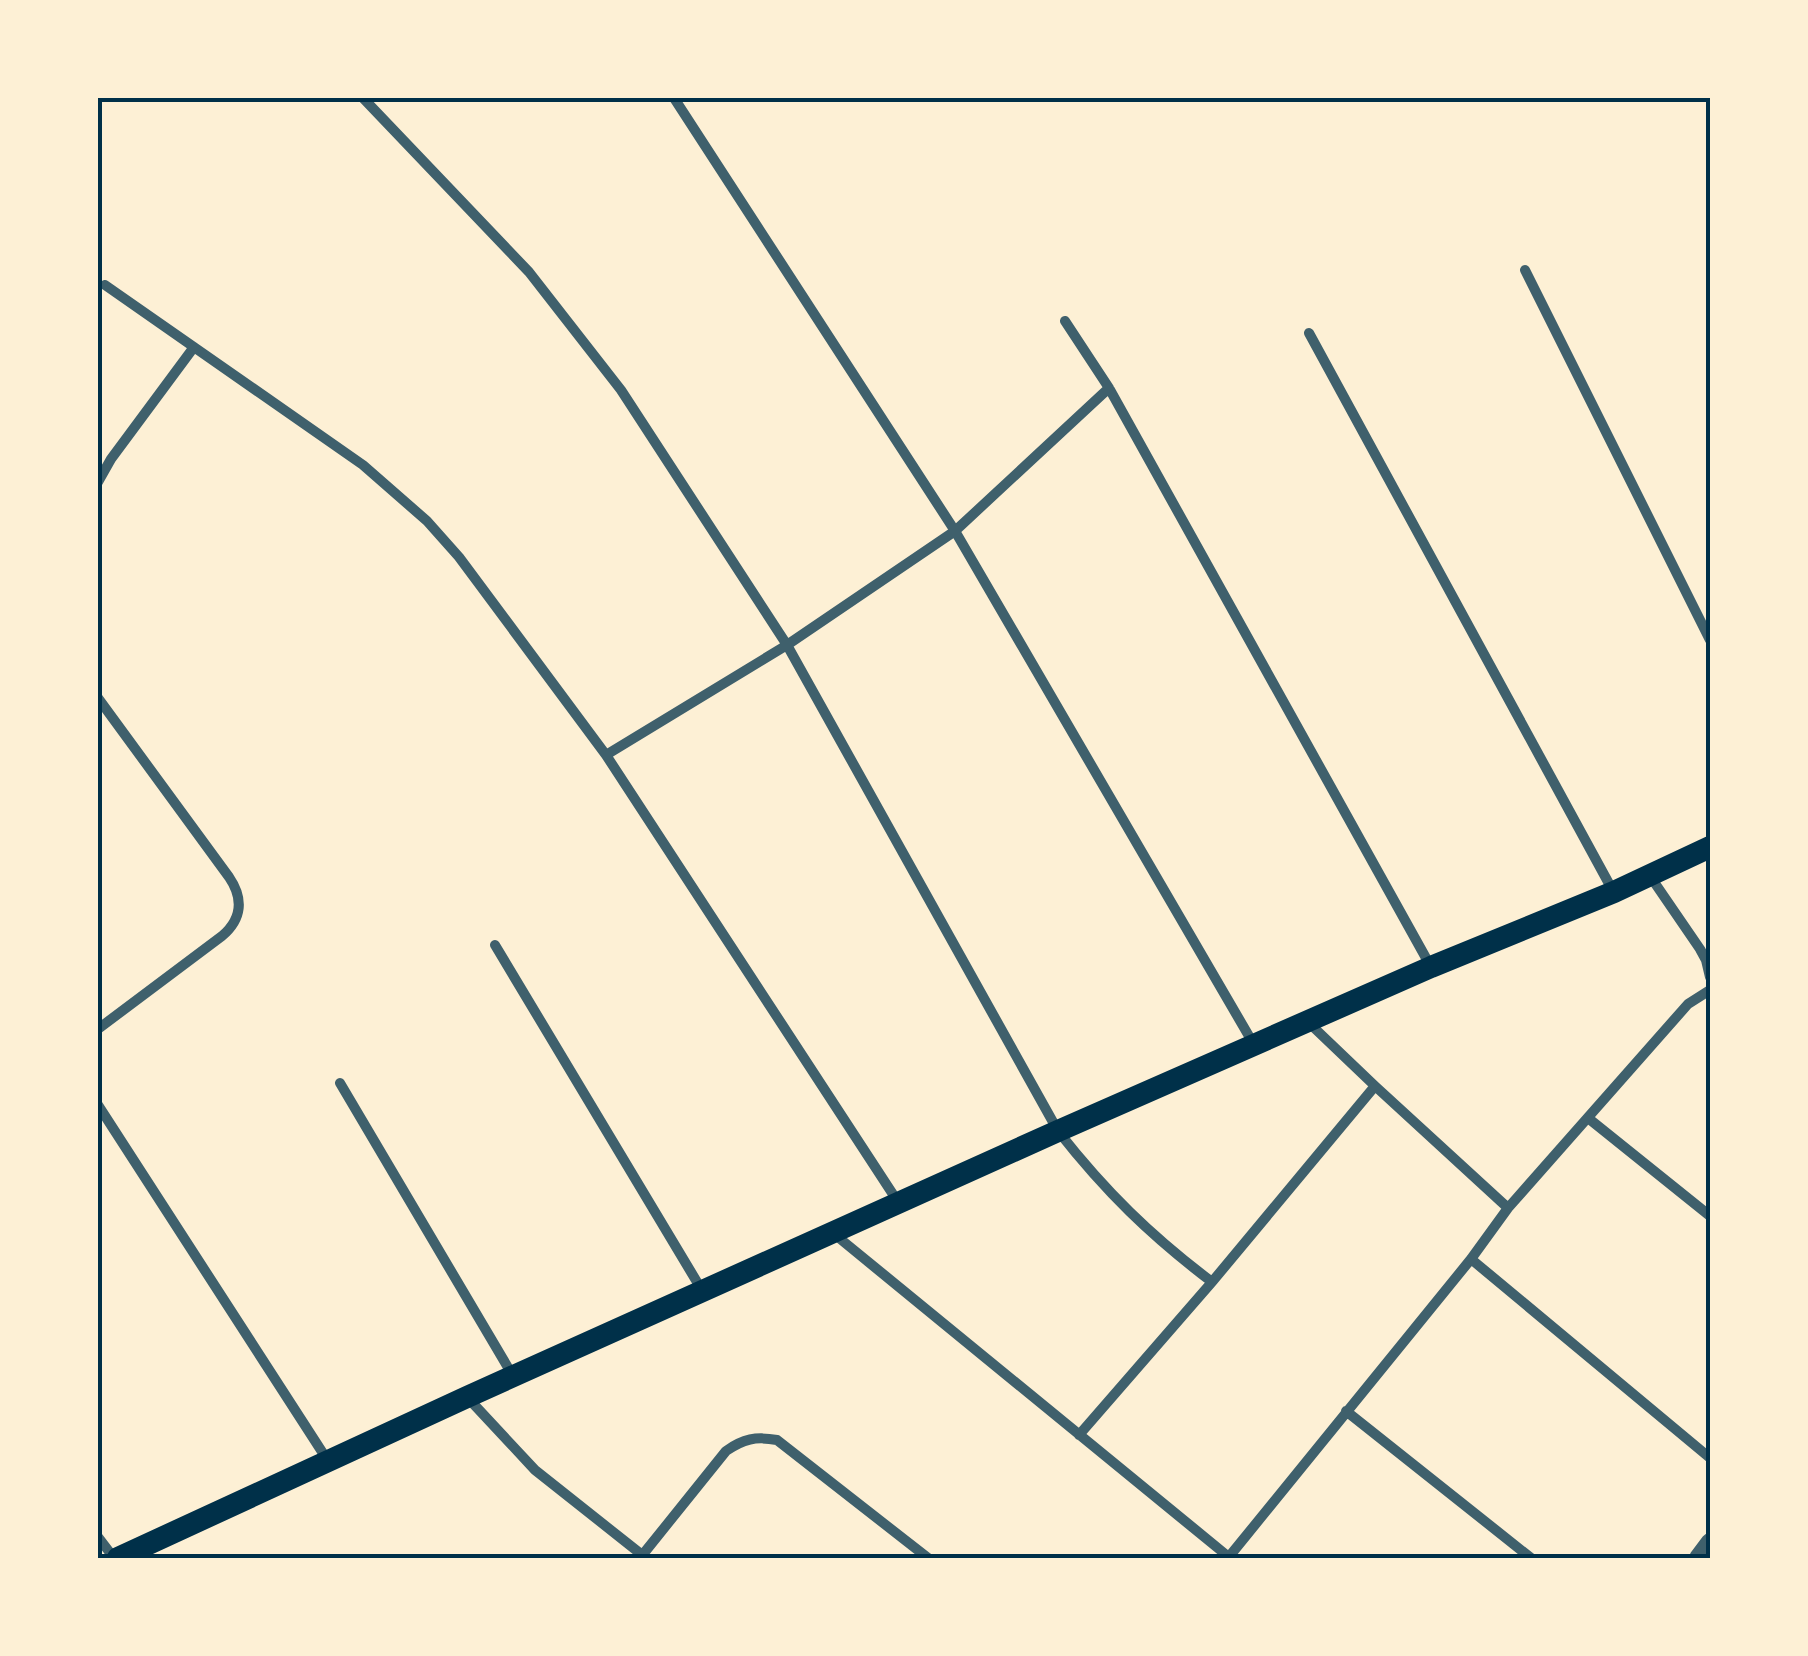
<svg xmlns="http://www.w3.org/2000/svg" width="1808" height="1656" font-family="'DejaVu Sans',sans-serif">
	<rect width="100%" height="100%" fill="#fdf0d5"/>
	<g fill="none" stroke-linecap="round" stroke-linejoin="round">
		<path stroke="#3f606c" stroke-width="10" d="M 363,98 L 529,272 L 621,390 L 787,645 L 1058,1131 C 1106,1192 1150,1235 1212,1282
			M 674,98 L 955,531 L 1253,1043
			M 1525,270 L 1710,640
			M 105,285 L 363,465 L 427,521 L 459,557 L 606,755 L 898,1202
			M 1065,321 L 1109,388 L 1431,967
			M 1309,333 L 1613,891
			M 98,482 L 111,459 L 194,347
			M 98,698 L 229,877 C 244,899 242,919 222,936 L 98,1029
			M 606,755 L 787,645 L 955,531 L 1109,388
			M 1650,876 L 1700,949 L 1706,960 L 1710,977
			M 495,945 L 703,1292
			M 1308,1022 L 1375,1086 L 1508,1208
			M 340,1083 L 513,1376
			M 98,1105 L 328,1461
			M 1588,1118 L 1710,1216
			M 833,1233 L 1230,1558
			M 1471,1259 L 1710,1458
			M 467,1397 L 535,1470 L 646,1558
			M 1346,1411 L 1531,1558
			M 1079,1435 L 1212,1282 L 1375,1086
			M 98,1537 L 114,1558
			M 640,1558 L 726,1451 C 743,1439 756,1436 777,1440 L 928,1558
			M 1228,1558 L 1471,1259 L 1508,1208 L 1688,1004 L 1710,990"/>
		<path stroke="#3f606c" stroke-width="18" d="M 1698,1558 L 1710,1542"/>
		<path stroke="#003049" stroke-width="22" d="M 118,1558 L 467,1397 L 1058,1131 L 1431,967 L 1614,892 L 1710,847"/>
	</g>
	<rect width="1808" height="1656" fill="none" stroke="#fdf0d5" stroke-width="200"/>
	<rect x="100" y="100" width="1608" height="1456" fill="none" stroke="#003049" stroke-width="4"/>
</svg>
